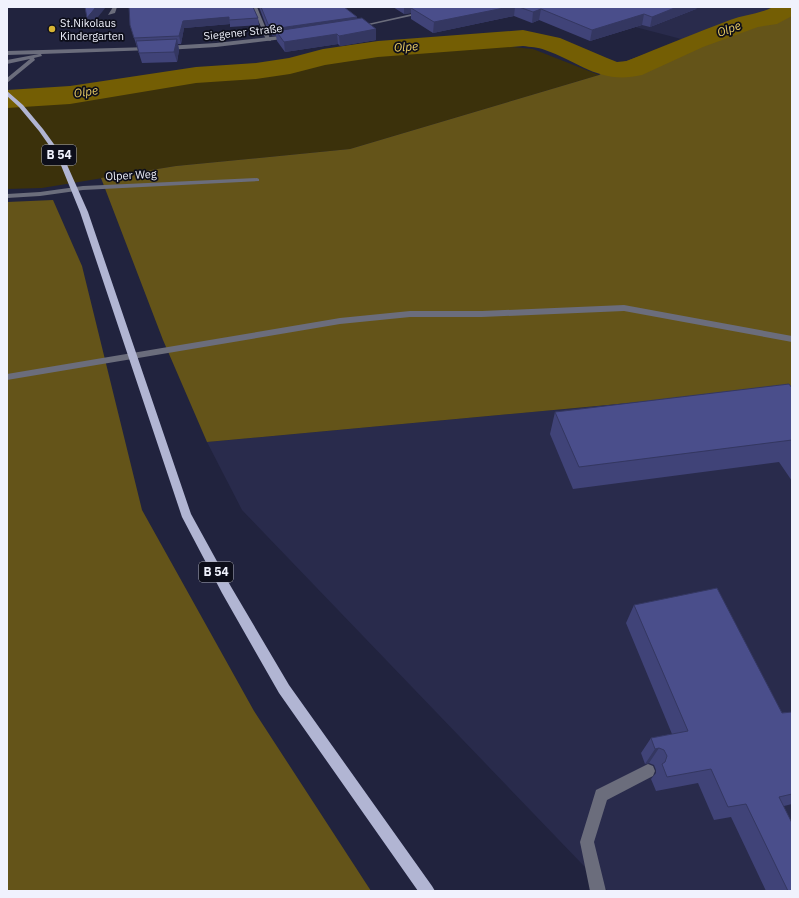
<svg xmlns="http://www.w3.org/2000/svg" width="799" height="898" font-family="'IBM Plex Sans',sans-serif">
	<rect width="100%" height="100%" fill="#21233e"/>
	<path fill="#292b4c" d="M 585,7 L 777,7 L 685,40 L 574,11 Z
		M 792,388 L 792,891 L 608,891 L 242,510 L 207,442 Z"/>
	<path fill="#3b310b" d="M 491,45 L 533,49 L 599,75 L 350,149 L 176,166 L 42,188 L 7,189 L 7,102 L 69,98 L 189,78 L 284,70 L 322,60 L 370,53 Z"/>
	<path fill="#645419" d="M 777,7 L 792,7 L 792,388 L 207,442 L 163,340 L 101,178 L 176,166 L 350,149 L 599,75 L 615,65 Z
		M 53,200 L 82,266 L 142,510 L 254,711 L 371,891 L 7,891 L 7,202 Z"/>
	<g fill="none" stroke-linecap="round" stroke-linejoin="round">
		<path fill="#745e04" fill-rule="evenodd" d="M 773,7 L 792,7 L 792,16 L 777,24 L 758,27 L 703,47 L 642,75 C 600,85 580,62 545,50 C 538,47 530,47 523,46 L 378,57 L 325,65 L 290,74 L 256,79 L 196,83 L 70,104 L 7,108 L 7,90 L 70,86 L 196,67 L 256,63 L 289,58 L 323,49 L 378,41 L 523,30 L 560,38 L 607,58 L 617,62 L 627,61 C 661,47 695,33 730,20 C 744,15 760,14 773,7 Z"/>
		<path fill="#6b6d7c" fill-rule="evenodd" d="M 113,7 L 117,7 L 115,13 L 108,15 Z
			M 624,305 L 792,336 L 792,342 L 624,311 L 482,317 L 410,317 L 340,324 L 7,380 L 7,374 L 340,318 L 410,311 L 482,311 Z
			M 648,764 L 653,766 L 655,771 L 653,776 L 607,800 L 594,842 L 606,891 L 590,891 L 580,842 L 596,790 Z"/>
		<path fill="#6b6d7c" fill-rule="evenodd" d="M 253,7 L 257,7 L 271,41 L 266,40 Z
			M 257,178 L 259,179 L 259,181 L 83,190 L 40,196 L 7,198 L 7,194 L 40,192 L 83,186 Z"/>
		<path fill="#6b6d7c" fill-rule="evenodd" d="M 443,7 L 452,7 L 356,28 L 354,27 Z
			M 289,35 L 292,37 L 291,38 L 216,47 L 166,50 L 163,48 L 166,46 L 216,43 Z
			M 150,47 L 152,48 L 152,50 L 41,54 L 42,56 L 34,58 L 35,60 L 7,83 L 7,78 L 30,59 L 7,64 L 7,60 L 39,54 L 7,55 L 7,51 Z"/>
		<path fill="#b1b5d3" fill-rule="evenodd" d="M 7,91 L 23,105 L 43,129 L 64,158 L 88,212 L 191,514 L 230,585 L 289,685 L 432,886 L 435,891 L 418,891 L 279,693 L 222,593 L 182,517 L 80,212 L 58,158 L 39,131 L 19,107 L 7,96 Z"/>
	</g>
	<path fill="#404378" d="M 259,7 L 344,7 L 357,17 L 357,19 L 376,40 L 340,46 L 338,44 L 285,52 L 277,41 L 276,36 L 273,36 L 268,31 Z
		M 393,7 L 697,7 L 696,9 L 650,27 L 642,25 L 590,41 L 539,20 L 532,23 L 514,16 L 433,33 L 411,19 L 411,13 L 404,14 Z
		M 258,18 L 259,25 L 230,27 L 230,24 L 184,28 L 181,44 L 178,44 L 179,50 L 177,62 L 142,63 L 130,25 Z
		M 792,388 L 792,481 L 779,462 L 573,489 L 550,434 L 555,412 Z
		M 634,605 L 782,713 L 792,712 L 792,804 L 784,806 L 792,891 L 766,891 L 731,817 L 714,820 L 698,783 L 656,791 L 651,779 L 656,773 L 656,770 L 654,765 L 649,763 L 645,764 L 641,753 L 651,738 L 672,734 L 626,623 Z"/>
	<path fill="#343761" d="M 96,7 L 106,7 L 90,27 L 87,18 Z
		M 404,7 L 437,7 L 411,8 L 411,13 L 404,14 Z
		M 509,7 L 515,7 L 514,16 L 433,33 L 434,22 Z
		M 677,7 L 697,7 L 696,9 L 650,27 L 652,17 Z
		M 541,9 L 539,20 L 532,23 L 533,12 Z
		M 644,14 L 642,25 L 590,41 L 592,30 Z
		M 229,17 L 230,24 L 184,28 L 181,44 L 179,36 L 183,21 Z
		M 357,17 L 358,25 L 276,31 L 276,36 L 273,36 L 272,29 Z
		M 376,29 L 376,40 L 340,46 L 339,36 Z
		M 337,34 L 338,44 L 285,52 L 284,42 Z
		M 177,39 L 179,50 L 177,62 L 174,52 Z
		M 659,748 L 649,763 L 645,764 L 655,749 Z"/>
	<path fill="#4a4e8b" stroke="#343761" d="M 85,7 L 96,7 L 87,18 Z
		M 129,7 L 253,7 L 258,18 L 229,20 L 229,17 L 183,21 L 179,36 L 134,38 L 130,25 Z
		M 261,7 L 344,7 L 357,17 L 272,29 L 268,24 Z
		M 417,7 L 509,7 L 434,22 L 411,8 Z
		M 519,7 L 677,7 L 652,17 L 644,14 L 592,30 L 541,9 L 533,12 Z
		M 362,18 L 376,29 L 339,36 L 337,34 L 284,42 L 276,31 Z
		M 177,39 L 174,52 L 139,53 L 136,41 Z
		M 789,384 L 792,388 L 792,441 L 792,440 L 579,467 L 555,412 Z
		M 717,588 L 782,713 L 792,712 L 792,794 L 779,797 L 792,823 L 792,891 L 788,891 L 746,804 L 728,807 L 711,769 L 667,777 L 662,764 L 665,762 L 667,756 L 664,750 L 659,748 L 655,749 L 651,738 L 688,731 L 634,605 Z"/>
	<circle fill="#d7b434" stroke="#0d0e1a" stroke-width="1.5" cx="52" cy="29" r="4"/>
	<g text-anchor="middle" stroke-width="3.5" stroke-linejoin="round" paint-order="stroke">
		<g font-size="11" fill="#f0f2fd" stroke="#0d0e1a" text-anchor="start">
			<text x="60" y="27">St.Nikolaus<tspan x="60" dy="13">Kindergarten</tspan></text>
		</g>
		<g font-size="11" fill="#f0f2fd" stroke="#0d0e1a">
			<text transform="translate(243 32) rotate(-6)" y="4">Siegener Straße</text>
			<text transform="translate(131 175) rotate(-3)" y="4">Olper Weg</text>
		</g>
		<g font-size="12" font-style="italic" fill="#ebcd64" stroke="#0d0e1a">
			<text transform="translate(729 29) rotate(-20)" y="4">Olpe</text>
			<text transform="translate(406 47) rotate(-4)" y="4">Olpe</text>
			<text transform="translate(86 92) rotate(-9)" y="4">Olpe</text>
		</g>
		<g fill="#0d0e1a" stroke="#acaeb9" stroke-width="1">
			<rect x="42" y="145" width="34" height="20" rx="3"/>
			<rect x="199" y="562" width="34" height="20" rx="3"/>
		</g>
		<g font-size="12" font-weight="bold" fill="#f0f2fd">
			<text x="59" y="159">B 54</text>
			<text x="216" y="576">B 54</text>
		</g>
	</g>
	<rect width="799" height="898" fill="none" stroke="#f0f2fd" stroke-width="16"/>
</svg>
